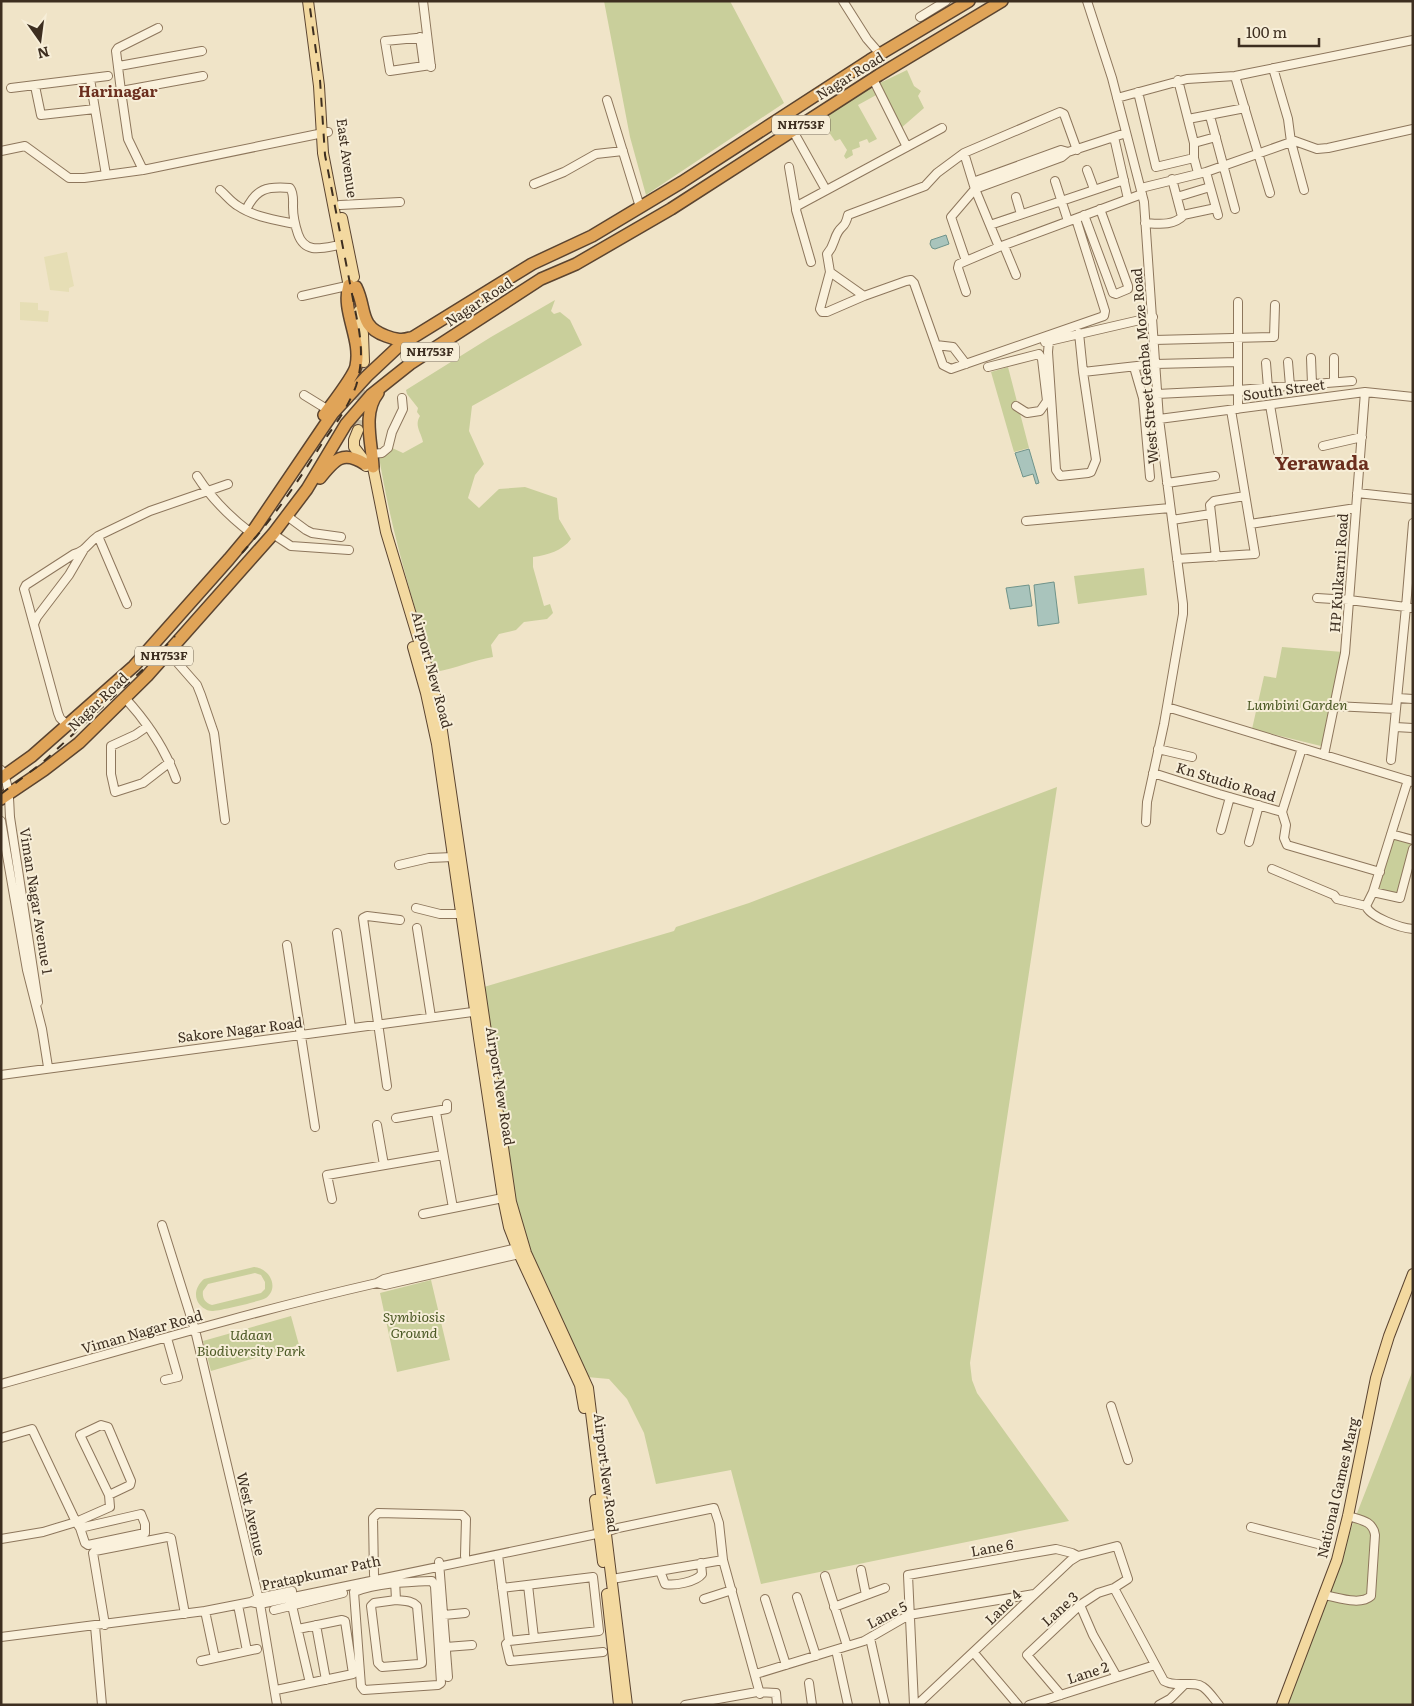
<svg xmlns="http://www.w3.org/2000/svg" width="1414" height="1706" font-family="Literata,serif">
	<rect width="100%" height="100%" fill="#f0e4c8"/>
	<path fill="#e6deb5" d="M 67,252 L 74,286 L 69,288 L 69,292 L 50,290 L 44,257 Z
		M 20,302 L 38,303 L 38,310 L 49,311 L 48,322 L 20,320 Z"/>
	<path fill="#c9cf9b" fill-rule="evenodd" d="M 604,1 L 730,1 L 784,103 L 646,195 L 630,137 Z
		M 907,70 L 914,86 L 921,91 L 918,96 L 924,108 L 900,129 L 878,84 Z
		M 874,86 L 878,94 L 858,105 L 877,139 L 869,143 L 867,139 L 859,142 L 860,147 L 852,150 L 853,155 L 846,159 L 844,156 L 847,150 L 840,139 L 835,141 L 824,125 L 825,113 Z
		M 555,300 L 551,311 L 554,314 L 560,312 L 570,320 L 582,345 L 472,406 L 469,431 L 484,464 L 475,475 L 468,498 L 479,508 L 499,489 L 525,487 L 557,498 L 559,519 L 571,539 C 562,551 548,555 533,557 L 533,567 L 544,606 L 550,604 L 553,613 L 547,619 L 524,622 L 516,630 L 499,634 L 491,645 L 493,657 C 473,660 455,669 435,672 C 412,601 391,530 379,457 L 390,447 L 403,453 L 423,442 C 421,432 414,426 420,416 L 417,412 L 418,408 L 407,394 L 406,390 L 491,337 Z
		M 1008,367 L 1029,448 L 1014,452 L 991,372 Z
		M 1144,568 L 1147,595 L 1078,604 L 1074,576 Z
		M 1282,647 L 1343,652 L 1332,706 L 1321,746 L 1252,729 L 1264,676 L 1276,678 Z
		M 1057,787 L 970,1363 L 972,1380 L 977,1393 L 1069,1521 L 761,1584 L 731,1470 L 656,1484 L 644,1433 L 627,1399 L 609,1379 L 587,1377 L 523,1240 L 515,1210 L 484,987 L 674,931 L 676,927 L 749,903 Z
		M 1391,834 L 1413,840 L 1413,849 L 1400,898 L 1373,892 Z
		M 254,1267 C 269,1268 280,1287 266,1298 C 261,1301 219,1311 212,1311 C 206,1311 199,1306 197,1300 C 194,1292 198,1284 204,1279 ZM 255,1273 L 261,1275 L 265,1282 L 265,1289 L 261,1293 L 212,1305 C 205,1303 202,1298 203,1291 L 208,1284 Z
		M 431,1280 L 450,1360 L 397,1372 L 380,1293 Z
		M 291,1316 L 299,1345 L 211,1371 L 203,1341 Z
		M 1413,1370 L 1413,1705 L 1282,1705 Z"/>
	<path fill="#a9c4bc" stroke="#6f938a" d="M 946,235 L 949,244 L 935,249 L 932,248 L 930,244 L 931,240 Z
		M 1029,449 L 1039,483 L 1036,484 L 1033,474 L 1023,477 L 1015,453 Z
		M 1054,582 L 1059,623 L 1038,626 L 1034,585 Z
		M 1029,585 L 1032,606 L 1010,609 L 1006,588 Z"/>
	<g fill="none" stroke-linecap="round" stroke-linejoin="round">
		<path stroke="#ccc0a6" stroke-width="10" stroke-dasharray="10 5" stroke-linecap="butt" d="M 358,430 L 360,411 L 360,363"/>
		<g stroke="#8d765c" stroke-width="10">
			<path id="minor" d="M 423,1 L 431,67
				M 843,1 L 867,39 L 880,54
				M 1087,1 L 1112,78 L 1144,202 L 1159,419 L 1183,604 L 1183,614 L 1164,724 L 1147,802 L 1146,822
				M 920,17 L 946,1
				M 420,37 L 424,66
				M 427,37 L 385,41 L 390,71 L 431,65
				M 119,66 L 202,51
				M 1235,76 L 1270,193
				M 90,79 L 106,175
				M 873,79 L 907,147
				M 1178,80 L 1194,143 L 1194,158 L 1198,173
				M 35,86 L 41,115 L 95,109
				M 11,88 L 108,76
				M 121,91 L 203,76
				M 1138,92 L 1156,167 L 1194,158
				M 1117,98 L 1187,79 L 1235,76 L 1413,40
				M 607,100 L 640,207
				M 1210,116 L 1235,209
				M 1188,119 L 1245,108
				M 793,131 L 826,190
				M 1114,137 L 1128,199
				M 1292,140 L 1317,149 L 1328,148 L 1413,129
				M 1291,142 L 1304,190
				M 1194,143 L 1216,137
				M 1,151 L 25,146 L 69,178 L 84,178 L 143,170 L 328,132
				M 964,153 L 975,189 L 999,247
				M 789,167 L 796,208
				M 143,170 L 128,139 L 121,91 L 116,51 L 118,48 L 158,28
				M 1087,170 L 1094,189
				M 1206,172 L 1218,215
				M 1172,179 L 1181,213 L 1183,215 L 1216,208
				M 1055,181 L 1068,221
				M 973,182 L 1061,150 L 1068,152
				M 534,184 L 564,172 L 596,154 L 623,151
				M 1141,188 L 1206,172 L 1291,142 L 1288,119 L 1273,68
				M 220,190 C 226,195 231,202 238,206 C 254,217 276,220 295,224
				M 1016,197 L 1021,214
				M 1177,197 L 1210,187
				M 340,205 L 400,202
				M 246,210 C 256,189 266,186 290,188 C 294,193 293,201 293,207 C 293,217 295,225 298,234 C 306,257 327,246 346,244
				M 1084,215 L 1113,293 L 1116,294 L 1128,289 L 1128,286 L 1100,209
				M 1076,219 L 1105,311 L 1104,316 L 951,369 L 943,365 L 914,283 L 911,280 L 906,281 L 864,296 L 827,312 L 822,312 L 820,309 L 830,272 L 827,254 C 835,245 833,240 838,232 C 843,224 845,228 848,215 L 925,186 L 937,173 L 964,153 L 1060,112 L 1064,114 L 1077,150
				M 1145,223 C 1159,224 1174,226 1184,215
				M 990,225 L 1124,180
				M 1004,246 L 1016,275
				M 966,261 L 951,217 L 975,189 L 1062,157 L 1068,152 L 1126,133
				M 811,262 L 796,210 L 797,206 L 942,128
				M 830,272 L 864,296
				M 966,292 L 958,268 L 959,264 L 999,247 L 1142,194
				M 302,296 L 351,285
				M 1238,302 L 1238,409
				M 1154,340 L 1274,337 L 1275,305
				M 1049,341 L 1048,352 L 1056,470 L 1060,476 L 1088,473 L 1091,472 L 1096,460 L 1083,372 L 1079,333
				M 1045,342 L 1153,317
				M 936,345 L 953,347 L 966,364
				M 1311,358 L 1312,384
				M 1288,362 L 1290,386
				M 1266,363 L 1268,388
				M 988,367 L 1039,354 L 1042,359 L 1047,401 L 1040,411 L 1027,413 L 1016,406
				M 1134,367 L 1143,398 L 1150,477
				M 1083,372 L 1155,364 L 1238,362
				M 1334,382 L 1334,358
				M 1157,394 L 1238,390 L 1352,381
				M 304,395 L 330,411
				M 1270,405 L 1278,452
				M 1159,419 L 1365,392 L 1413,397
				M 1323,446 L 1362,437
				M 372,454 L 382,453 L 388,448 L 392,432 L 403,409 L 402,398
				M 197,476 C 211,498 230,517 251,533
				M 1167,483 L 1215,476
				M 1357,493 L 1413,499
				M 287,516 L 306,530 L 312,533 L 341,537
				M 1172,520 L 1211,514
				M 1026,521 L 1170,508
				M 1413,523 L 1406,607 L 1413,608
				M 1250,524 L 1356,508
				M 273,534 L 291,546 L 349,550
				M 98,536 L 127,604
				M 1216,557 L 1210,505 L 1214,501 L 1245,496
				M 1177,559 L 1255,554 L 1231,410
				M 1317,598 L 1349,600 L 1406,607 L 1396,709 L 1334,706
				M 34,624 L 37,617 L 69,575 L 83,551
				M 168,652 L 197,685 L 201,695 L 214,733 L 225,820
				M 125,698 C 147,722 165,748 176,779
				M 1398,698 L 1413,699
				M 1167,707 L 1413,782
				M 67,725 L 60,718 L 58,713 L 26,596 L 24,589 L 26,585 L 74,554 C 87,550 87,544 98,536 L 150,511 L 228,484
				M 148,726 L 135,735 L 111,746 L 111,774 L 115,792 L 143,783 L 170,762
				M 1395,727 L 1413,728
				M 1158,749 L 1192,757
				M 1324,755 L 1345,653 L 1365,392
				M 1391,760 L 1396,709
				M 1,770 C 10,784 9,802 10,817 L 38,1002
				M 1153,773 L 1219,794 L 1282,812
				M 1282,812 L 1286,825 L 1284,838 L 1287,845 L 1380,872
				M 1282,812 L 1302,748
				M 1,821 L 27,970 L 42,1029 L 48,1067
				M 1221,830 L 1230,797
				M 1391,834 L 1413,840
				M 1249,842 L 1259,805
				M 399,865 L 429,858 L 453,857
				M 1272,869 L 1334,895 L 1337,899 L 1366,906 C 1370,917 1400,928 1413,929
				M 1373,892 L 1400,898 L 1413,849
				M 1366,906 L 1373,892 L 1408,780
				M 416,908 L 440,914 L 461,914
				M 417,928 L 431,1017
				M 337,933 L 351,1028
				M 287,945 L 315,1127
				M 1,1075 L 480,1011
				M 387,1086 L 363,918 L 367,916 L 400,920
				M 436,1112 L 453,1208
				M 396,1118 L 447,1109 L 447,1104
				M 377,1125 L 384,1165
				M 332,1199 L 327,1175 L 443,1155
				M 423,1214 L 503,1198
				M 162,1225 L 195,1330 L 260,1604 L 277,1705
				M 377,1283 L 385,1285 L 524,1253
				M 165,1380 L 178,1377 L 167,1338
				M 1,1384 C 126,1349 250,1312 377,1283 L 384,1279 L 521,1247
				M 1111,1406 L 1128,1460
				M 1,1438 L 32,1429 L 76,1522 L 80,1528 L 85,1543 L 88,1545 L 145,1533 L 145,1524 L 141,1514 L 80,1528
				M 1251,1527 L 1318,1544
				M 1,1539 L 43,1532 L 76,1522 L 110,1507 L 109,1495 L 80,1435 L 101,1425 L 108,1427 L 131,1481 L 130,1485 L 109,1495
				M 498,1555 L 509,1641 L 506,1644 L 510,1661 L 603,1652
				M 439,1562 L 448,1677
				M 861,1570 L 866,1595
				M 660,1571 L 665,1584 C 674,1586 696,1582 702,1574 L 701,1563
				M 374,1575 L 373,1518 L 378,1513 L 462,1515 L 466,1519 L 465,1556
				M 825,1576 L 847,1646
				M 612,1579 L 723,1560
				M 395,1580 L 396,1600 C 404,1601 411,1600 417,1606 L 422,1661 L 422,1663 L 419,1664 L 382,1667 L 378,1663 L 371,1606 L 374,1603 L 396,1600
				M 432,1581 L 435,1586 L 441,1683 L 438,1685 L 364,1690 L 361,1686 L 354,1592 C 377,1583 406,1582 432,1581 Z
				M 528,1585 L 534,1638
				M 502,1588 L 593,1577 L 599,1631 L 509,1641
				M 1114,1588 L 1164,1681 C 1176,1688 1194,1680 1203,1687 C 1209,1691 1214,1699 1219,1705
				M 1324,1595 C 1337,1597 1360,1606 1371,1596 L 1375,1535 C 1373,1521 1361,1520 1348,1516
				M 290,1597 L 310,1683
				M 797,1597 L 816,1656
				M 704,1599 L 732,1590
				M 765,1599 L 786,1665
				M 251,1602 L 260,1604 L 606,1532 L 618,1528 L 714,1508 L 719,1523 L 723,1560 L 760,1694
				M 238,1605 L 247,1651
				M 1080,1605 L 1093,1635 L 1117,1677
				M 834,1607 L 885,1588
				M 274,1610 L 343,1593
				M 205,1611 L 215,1658
				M 444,1615 L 465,1613
				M 105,1625 L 93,1553 L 95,1551 L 167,1537 L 171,1538 L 185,1614
				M 316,1625 L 326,1680
				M 95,1626 L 102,1705
				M 1,1637 L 205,1611 L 251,1602 L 258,1598 L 292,1591
				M 870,1638 L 885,1705
				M 446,1647 L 472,1645
				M 836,1650 L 848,1705
				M 974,1653 L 1018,1705
				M 201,1661 L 257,1649
				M 756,1674 L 864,1641 L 909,1615 L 1034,1594
				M 809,1683 L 812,1705
				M 276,1690 L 353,1674 L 345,1621 L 342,1620 L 298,1629
				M 685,1705 L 757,1692 L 776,1693 L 777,1705
				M 914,1705 L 908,1575 L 1056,1549 L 1072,1553 L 1078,1556
				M 917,1705 L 1070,1561 L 1078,1556 L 1117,1546 L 1128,1579 L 1114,1588 L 1098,1593 L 1080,1605 L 1027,1655 L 1061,1695
				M 1029,1705 L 1155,1665
				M 1159,1705 L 1170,1699 L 1184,1685"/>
		</g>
		<g stroke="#5b4430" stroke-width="12">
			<path id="major" d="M 308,1 L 319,86 L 323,153 L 350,292
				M 342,218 L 354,277
				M 359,311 L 363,334 L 364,362
				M 358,430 L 354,440 L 354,447 L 364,460 L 366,466
				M 370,462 L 373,467 L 386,532 L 434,691 L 441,724 L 511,1202 L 526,1253 L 588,1388 L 627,1705
				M 413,647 L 426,693 L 437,744 L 479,1038 L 503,1198 L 509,1227 L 521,1258 L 580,1385 L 584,1408
				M 595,1500 L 603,1562
				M 607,1594 L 619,1705
				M 1282,1705 L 1337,1560 L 1348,1516 L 1376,1378 L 1389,1336 L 1413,1274"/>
		</g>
		<g stroke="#5b4430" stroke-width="14">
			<path id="highway" d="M 356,287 C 367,309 358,326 386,336 C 394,339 401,341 410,338
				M 324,415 C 331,405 354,376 356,366 C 362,339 341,311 349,285
				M 373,467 C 372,443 362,413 378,393
				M 320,478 C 335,459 343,450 365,464
				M 1,778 L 32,756 L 134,666 L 229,559 L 255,528 L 333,413 L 367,376 L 399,346 L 532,264 L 592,236 L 682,182 L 870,60 L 969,1
				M 1,799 L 44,770 L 79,743 L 147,676 L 273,534 L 307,489 L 346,424 L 371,395 L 410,364 L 541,279 L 576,264 L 671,209 L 879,75 L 1002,1"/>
		</g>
		<use href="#minor" stroke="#faf1dc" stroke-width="8"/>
		<use href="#major" stroke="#f3d9a0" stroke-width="10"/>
		<use href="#highway" stroke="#e0a458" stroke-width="11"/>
		<path stroke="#3d2e20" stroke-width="2" stroke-dasharray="9 9" stroke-linecap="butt" d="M 242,553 C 272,520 297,483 321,445 C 334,426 348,408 356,386 C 362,367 362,349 359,330 L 325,155 L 320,80 L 309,1
			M 1,794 L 42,763 L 150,663 L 175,636"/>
	</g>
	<g text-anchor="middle" stroke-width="4" stroke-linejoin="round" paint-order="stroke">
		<g fill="#f7eed8" stroke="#756857" stroke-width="1">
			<rect x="772" y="115.5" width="58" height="19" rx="4"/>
			<rect x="401" y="342.5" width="58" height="19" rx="4"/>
			<rect x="135" y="646.5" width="58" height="19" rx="4"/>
		</g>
		<g font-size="12" font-weight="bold" fill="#3d2e20">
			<text x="801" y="129">NH753F</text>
			<text x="430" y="356">NH753F</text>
			<text x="164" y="660">NH753F</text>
		</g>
		<g font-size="14" fill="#3d2e20" stroke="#f7eed8">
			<text transform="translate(850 76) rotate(-32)" y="5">Nagar Road</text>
			<text transform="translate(347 158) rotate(82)" y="5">East Avenue</text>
			<text transform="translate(479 302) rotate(-33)" y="5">Nagar Road</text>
			<text transform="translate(1145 366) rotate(-95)" y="5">West Street Genba Moze Road</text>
			<text transform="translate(1284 390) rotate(-8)" y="5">South Street</text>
			<text transform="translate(1339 573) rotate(-86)" y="5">HP Kulkarni Road</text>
			<text transform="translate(432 670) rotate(75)" y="5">Airport New Road</text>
			<text transform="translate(98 702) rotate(-44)" y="5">Nagar Road</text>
			<text transform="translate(1226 782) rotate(17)" y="5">Kn Studio Road</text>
			<text transform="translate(36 901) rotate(81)" y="5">Viman Nagar Avenue 1</text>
			<text transform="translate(240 1030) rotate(-7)" y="5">Sakore Nagar Road</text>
			<text transform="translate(500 1086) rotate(81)" y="5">Airport New Road</text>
			<text transform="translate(142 1332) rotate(-16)" y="5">Viman Nagar Road</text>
			<text transform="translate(606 1473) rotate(83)" y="5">Airport New Road</text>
			<text transform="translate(1338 1488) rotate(-77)" y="5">National Games Marg</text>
			<text transform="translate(251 1514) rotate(77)" y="5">West Avenue</text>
			<text transform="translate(992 1548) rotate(-10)" y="5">Lane 6</text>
			<text transform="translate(321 1573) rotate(-12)" y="5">Pratapkumar Path</text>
			<text transform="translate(1003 1607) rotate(-44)" y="5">Lane 4</text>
			<text transform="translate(1060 1609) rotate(-42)" y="5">Lane 3</text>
			<text transform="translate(887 1615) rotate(-27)" y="5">Lane 5</text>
			<text transform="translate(1088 1673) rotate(-18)" y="5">Lane 2</text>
		</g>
		<g font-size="14" font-style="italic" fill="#4d5a26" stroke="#f7eed8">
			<text x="1297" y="710">Lumbini Garden</text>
			<text x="414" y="1322">Symbiosis<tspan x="414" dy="16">Ground</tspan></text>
			<text x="251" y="1340">Udaan<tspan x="251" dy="16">Biodiversity Park</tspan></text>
		</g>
		<g font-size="15" font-weight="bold" fill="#6b2e1e" stroke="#f7eed8">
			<text x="118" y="97">Harinagar</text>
		</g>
		<g font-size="19" font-weight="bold" fill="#6b2e1e" stroke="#f7eed8">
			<text x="1322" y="470">Yerawada</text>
		</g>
	</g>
	<rect width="1414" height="1706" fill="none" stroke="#3d2e20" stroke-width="5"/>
	<g transform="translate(40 40) rotate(166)" stroke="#f7eed8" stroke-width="4" paint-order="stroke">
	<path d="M0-4L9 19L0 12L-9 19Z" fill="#3d2e20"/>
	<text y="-8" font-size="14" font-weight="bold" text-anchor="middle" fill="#3d2e20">N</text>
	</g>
	<path d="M1239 38v8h80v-8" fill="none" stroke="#3d2e20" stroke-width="2.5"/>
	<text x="1246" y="38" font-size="15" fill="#3d2e20" stroke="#f7eed8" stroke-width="4" paint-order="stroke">100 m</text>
</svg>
